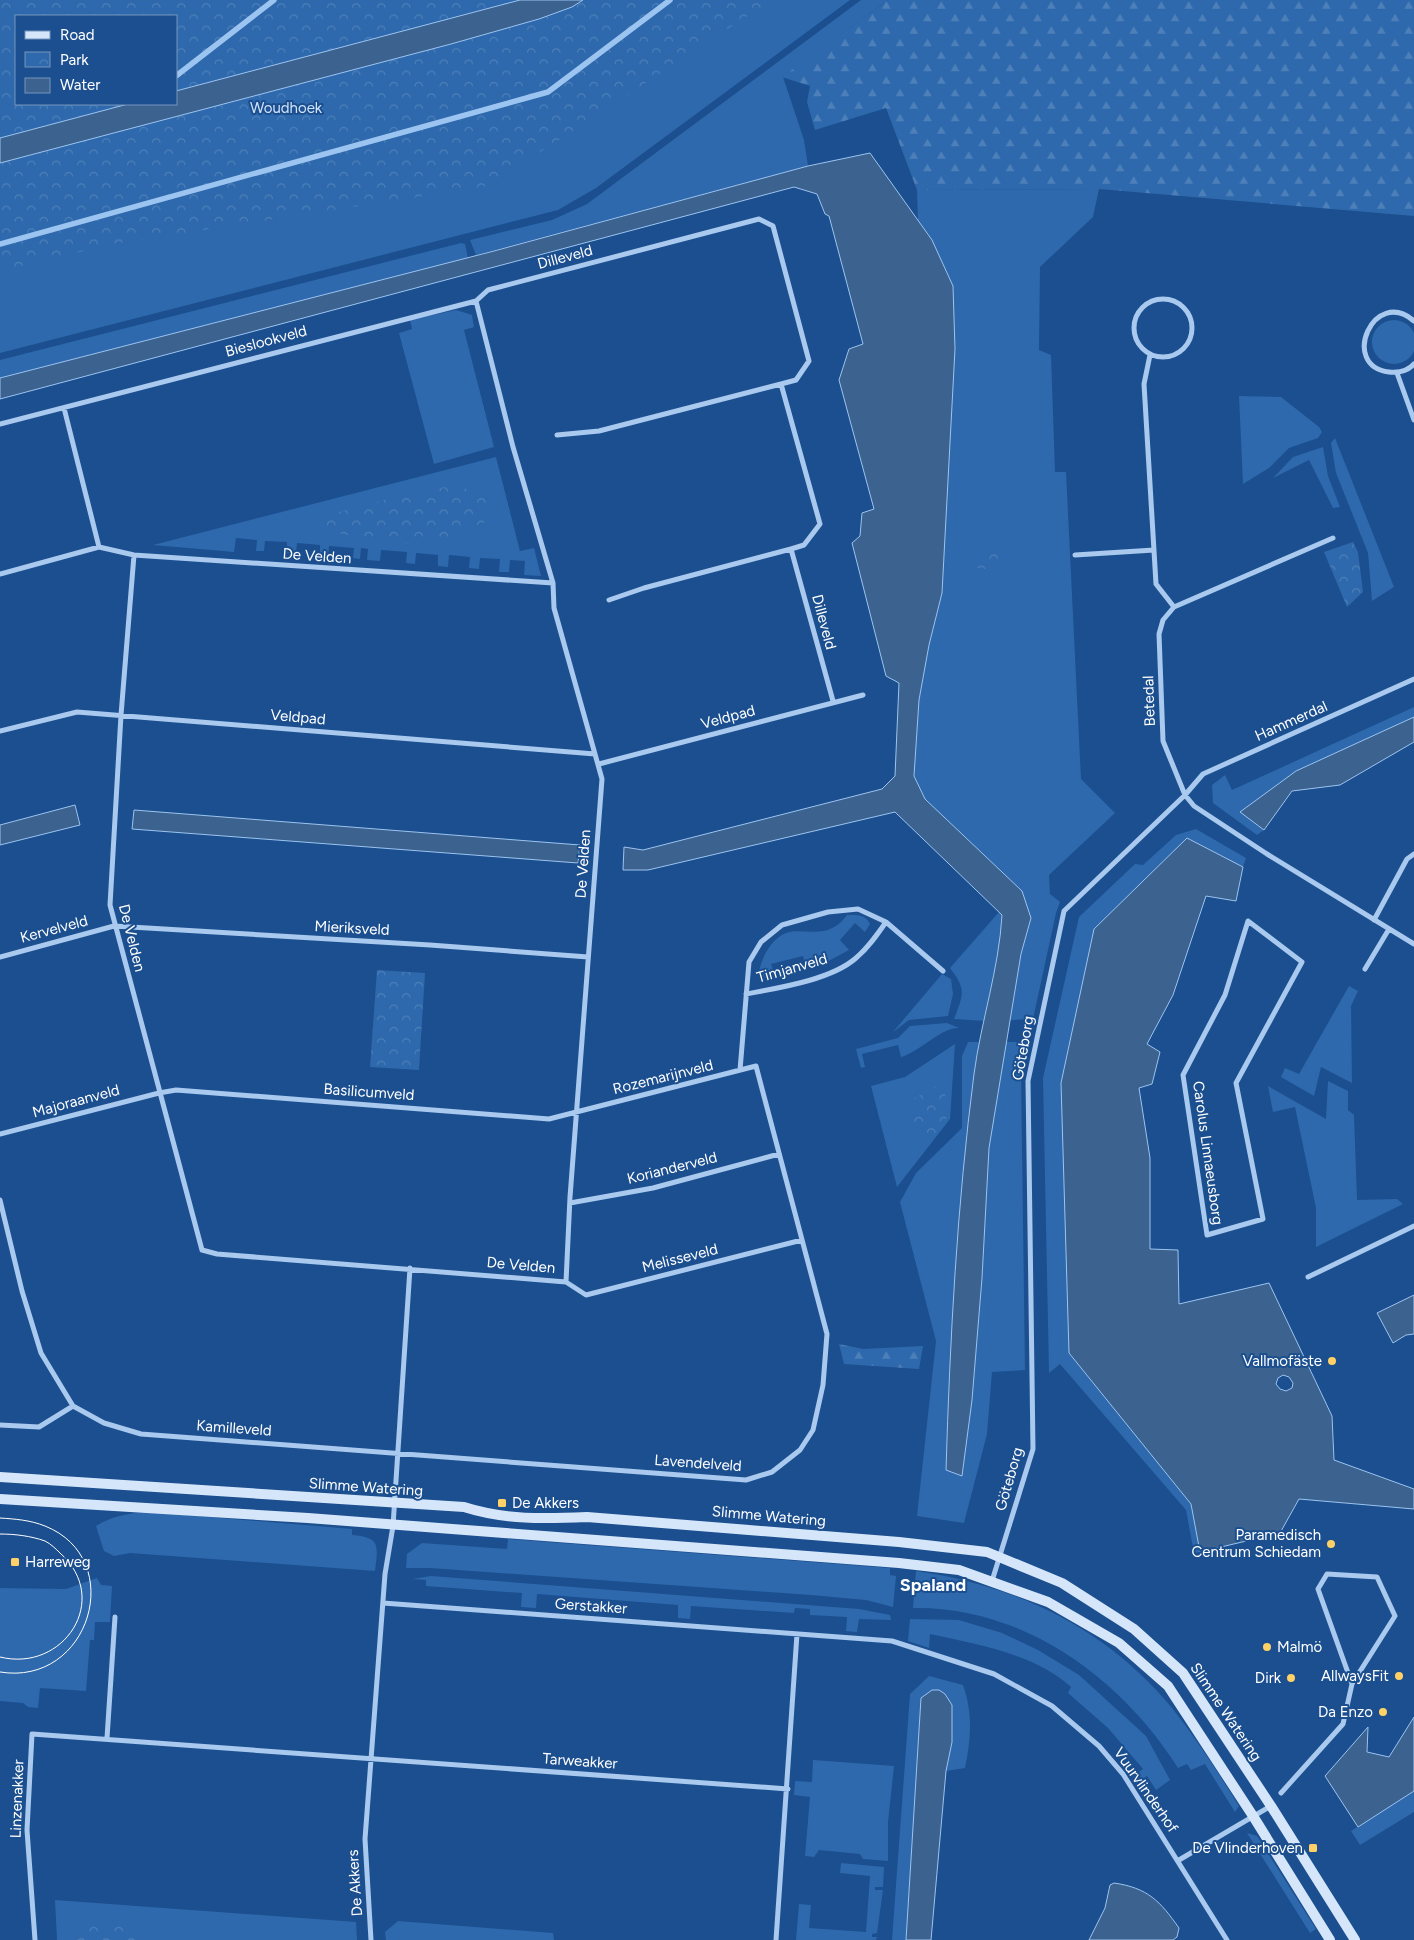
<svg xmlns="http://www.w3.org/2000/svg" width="1414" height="1940" font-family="Figtree,sans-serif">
	<defs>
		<pattern id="forest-firs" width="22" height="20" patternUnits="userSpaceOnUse" patternTransform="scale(1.25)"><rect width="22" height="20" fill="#2e69ad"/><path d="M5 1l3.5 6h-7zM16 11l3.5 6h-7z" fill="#4d80b9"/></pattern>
		<pattern id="park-crowns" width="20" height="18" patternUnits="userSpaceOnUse" patternTransform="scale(1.25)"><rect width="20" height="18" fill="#2e69ad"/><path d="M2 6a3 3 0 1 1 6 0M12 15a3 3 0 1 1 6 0" fill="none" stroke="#4d80b9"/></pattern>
	</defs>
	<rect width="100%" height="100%" fill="#1b4f8f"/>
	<path fill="#2e69ad" d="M 583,0 L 850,0 L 596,188 L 558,210 L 0,353 L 0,163 Z
		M 861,0 L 888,0 L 783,77 L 804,140 L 808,166 L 476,255 L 470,240 L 552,220 L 587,204 Z
		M 1099,189 L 1093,217 L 1040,267 L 1039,350 L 1051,355 L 1055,472 L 1066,472 L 1081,779 L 1115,813 L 1049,875 L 1050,894 L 1060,902 L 1056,913 L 1033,1019 L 1010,1020 L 1021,954 L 1031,918 L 1022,891 L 925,799 L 914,776 L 919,700 L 929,645 L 942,593 L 945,504 L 932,240 L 918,221 L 917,190 Z
		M 461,243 L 465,244 L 468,258 L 0,378 L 0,360 Z
		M 456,310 L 472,315 L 474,327 L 464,330 L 494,447 L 434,464 L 399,333 L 412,329 L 410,320 Z
		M1372 342a22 22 0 1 1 44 0a22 22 0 1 1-44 0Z
		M 1239,396 L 1281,397 L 1319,427 L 1322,432 L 1318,438 L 1289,448 L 1269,468 L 1243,484 Z
		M 1335,438 L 1394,587 L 1372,601 L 1368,553 L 1336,473 L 1331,443 Z
		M 1323,447 L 1328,476 L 1340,507 L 1333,508 L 1309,460 L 1273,478 L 1293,457 Z
		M 496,457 L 520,551 L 534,548 L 541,576 L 524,575 L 525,561 L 510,560 L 509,572 L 499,572 L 500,559 L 480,558 L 479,569 L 469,568 L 470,557 L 449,555 L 448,567 L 438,566 L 438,555 L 416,553 L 415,564 L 406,563 L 407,552 L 381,550 L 380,561 L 367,560 L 368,549 L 361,548 L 360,559 L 353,558 L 354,548 L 329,546 L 328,556 L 320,556 L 320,545 L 297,543 L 296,553 L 287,553 L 287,542 L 265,541 L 264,551 L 256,551 L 257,540 L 236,538 L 234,552 L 153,545 Z
		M 1414,707 L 1414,717 L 1296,771 L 1241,812 L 1264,830 L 1257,835 L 1213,803 L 1212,785 L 1225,775 L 1232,790 Z
		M 1196,829 L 1246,858 L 1243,867 L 1187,838 L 1069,1353 L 1191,1504 L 1200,1552 L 1194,1553 L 1186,1510 L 1060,1364 L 1049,1373 L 1043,1078 L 1079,917 L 1135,864 L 1143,865 L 1176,835 Z
		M 999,912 L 1002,915 L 1000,946 L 985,1021 L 954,1019 C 963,995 967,990 950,968 Z
		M 847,915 C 858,915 865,914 870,924 L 865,932 L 855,923 L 840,940 L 849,950 L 823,964 L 806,968 L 803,956 L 771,964 L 775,976 L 764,978 L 759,973 C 761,958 771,939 786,933 C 800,928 817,936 832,928 C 838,926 843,920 847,915 Z
		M 942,974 L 951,979 L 953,994 L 948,1016 L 909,1020 L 893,1032 Z
		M 1349,986 L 1358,991 L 1351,1006 L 1352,1083 L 1321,1067 L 1314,1096 L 1281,1077 L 1285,1068 L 1299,1074 Z
		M 947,1023 L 959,1028 C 942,1027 919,1052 901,1057 L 898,1045 L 862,1054 L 865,1067 L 861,1068 L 856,1049 L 898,1038 L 910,1026 Z
		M 968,1042 L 980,1042 L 974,1073 L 962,1199 L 972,1400 L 982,1278 L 989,1148 L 1006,1042 L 1028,1042 L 1021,1073 L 1025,1370 L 992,1372 L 987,1434 L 964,1523 L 917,1516 L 936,1341 L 900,1202 L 916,1173 L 962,1128 L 962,1056 Z
		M 955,1044 L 950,1119 L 897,1187 L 871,1086 L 905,1077 Z
		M 1328,1081 L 1348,1091 L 1348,1110 L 1354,1115 L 1357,1200 L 1397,1199 L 1403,1204 L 1316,1247 L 1316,1208 L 1295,1107 L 1273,1112 L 1268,1086 L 1326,1119 Z
		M 151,1512 L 352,1529 L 352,1535 C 381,1537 378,1546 375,1571 L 130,1553 L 114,1556 L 104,1551 L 96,1526 C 114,1515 130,1513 151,1512 Z
		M 508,1539 L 890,1568 L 890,1575 L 896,1576 L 893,1607 L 866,1600 L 811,1595 L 430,1568 L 406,1568 L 407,1554 L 422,1543 L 507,1549 Z
		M 916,1571 C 1018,1586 1106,1628 1172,1708 C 1197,1739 1218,1773 1239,1806 L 1235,1812 L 1205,1764 L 1191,1770 L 1187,1764 L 1178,1768 C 1121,1678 1023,1606 913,1608 Z
		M 431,1576 L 859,1609 L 890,1615 L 891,1620 L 859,1619 L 857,1632 L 846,1631 L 847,1617 L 810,1615 L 810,1609 L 795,1608 L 794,1613 L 691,1606 L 690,1619 L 678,1618 L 678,1605 L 537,1594 L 536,1608 L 521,1607 L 522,1593 L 426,1586 L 426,1580 L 412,1579 Z
		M 97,1578 L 101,1585 L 112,1586 L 110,1622 L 95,1622 L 94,1640 L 90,1640 L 86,1691 L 40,1688 L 38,1708 L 28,1707 L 23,1703 L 0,1701 L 0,1588 L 66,1589 Z
		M 910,1619 L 959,1620 L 1002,1633 L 1038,1650 L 1079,1675 L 1146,1736 L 1170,1780 L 1156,1790 L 1147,1776 L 1136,1783 L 1133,1777 L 1143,1769 L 1108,1728 L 1068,1693 L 1071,1687 C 1035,1654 976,1644 930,1634 L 929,1648 L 908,1641 Z
		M 929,1676 L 963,1685 C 973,1713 971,1739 965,1768 L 946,1771 L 952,1742 L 906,1940 L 892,1940 L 910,1694 Z
		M 813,1760 L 894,1766 L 888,1822 L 888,1861 L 863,1859 L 860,1854 L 819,1850 L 814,1857 L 805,1856 L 810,1797 L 794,1795 L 795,1781 L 812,1782 Z
		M 1414,1791 L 1414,1812 L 1360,1845 L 1351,1831 Z
		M 1247,1833 L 1257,1836 L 1316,1929 L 1310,1933 Z
		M 841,1863 L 884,1867 L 883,1887 L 875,1887 L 875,1890 L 883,1890 L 877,1933 L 872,1934 L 872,1937 L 877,1937 L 876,1940 L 796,1940 L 799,1904 L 811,1905 L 809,1928 L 866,1932 L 870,1876 L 840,1873 Z
		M 55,1900 L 356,1922 L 357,1940 L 57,1940 Z
		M 398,1921 L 553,1933 L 554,1940 L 386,1940 L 385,1932 Z"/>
	<path fill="url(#forest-firs)" d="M 888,0 L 1414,0 L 1414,216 L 1099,189 L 917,190 L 886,108 L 815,130 L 807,102 L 810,86 L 782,77 Z
		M 839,1344 L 863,1349 L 923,1346 L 919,1369 L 844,1364 Z"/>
	<path fill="url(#park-crowns)" fill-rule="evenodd" d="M 0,0 L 772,0 L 489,186 L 113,244 L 0,271 ZM 16,16 L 176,16 L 176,104 L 16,104 Z
		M 456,485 L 485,496 L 491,519 C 425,554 390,545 320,529 L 317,518 L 395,497 Z
		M 1353,542 L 1358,552 L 1363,592 L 1347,607 L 1324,552 Z
		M 980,548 L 999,550 L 996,570 L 977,568 Z
		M 377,970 L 425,973 L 419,1070 L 370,1067 Z
		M 943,1083 L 949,1115 L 927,1144 L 914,1134 L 911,1100 Z
		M 75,1921 L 135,1928 L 137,1940 L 74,1940 Z"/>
	<path fill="#3c6290" stroke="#9cc4f0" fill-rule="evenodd" d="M 520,0 L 583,0 L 572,7 L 539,19 L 451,44 L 0,163 L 0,138 L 128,104 L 176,104 L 176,91 Z
		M 870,153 L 932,240 L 953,286 L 955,349 L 942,593 L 929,645 L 919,700 L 914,776 L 925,799 L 1022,891 L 1031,918 L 1021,954 L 989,1148 L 982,1278 L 972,1400 L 962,1476 L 946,1470 C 950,1338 957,1205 974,1074 C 981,1021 999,969 1002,915 L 895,812 L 648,870 L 623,870 L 624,847 L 643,850 L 882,789 L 895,776 L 899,683 L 886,676 L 852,543 L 860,536 L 862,513 L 874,509 L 839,380 L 849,349 L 863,344 L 829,216 L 825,214 L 817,194 L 794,187 L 0,399 L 0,378 L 494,251 L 808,166 Z
		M 1414,717 L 1414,742 L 1340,785 L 1292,791 L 1264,830 L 1240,812 L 1296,771 Z
		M 75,805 L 80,825 L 0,845 L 0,825 Z
		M 134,810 L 580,845 L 578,863 L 132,829 Z
		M 1187,838 L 1243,867 L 1236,901 L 1206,896 L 1173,995 L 1147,1044 L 1160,1052 L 1152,1084 L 1139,1088 L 1150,1158 L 1150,1249 L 1178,1250 L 1179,1304 L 1269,1283 L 1332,1416 L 1334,1460 L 1414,1489 L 1414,1509 L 1299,1499 L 1280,1533 L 1200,1552 L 1191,1504 L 1069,1353 L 1061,1083 L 1094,929 ZM 1283,1375 L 1289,1377 L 1293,1383 L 1292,1388 L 1286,1391 L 1280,1389 L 1276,1384 L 1278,1378 Z
		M 1414,1295 L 1414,1334 L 1406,1335 L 1393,1343 L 1377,1313 Z
		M 932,1690 L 939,1690 L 945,1694 L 952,1705 L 952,1742 L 946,1771 L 931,1940 L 906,1940 L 921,1698 Z
		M 1414,1717 L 1414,1791 L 1358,1827 L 1325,1776 L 1368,1727 L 1367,1752 L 1389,1757 Z
		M 1114,1883 C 1148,1888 1160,1901 1179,1928 L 1177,1937 L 1173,1940 L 1089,1940 L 1105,1908 L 1110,1885 Z"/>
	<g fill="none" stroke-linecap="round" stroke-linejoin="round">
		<path stroke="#9cc4f0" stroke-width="5.5" d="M 176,76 L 274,0
			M 0,244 L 548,92 L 670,0"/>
		<path stroke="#a9c9ee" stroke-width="5" d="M1134 328a29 29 0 1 1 58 0a29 29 0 1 1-58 0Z
			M 1414,321 C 1374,286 1339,366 1389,372 C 1399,373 1408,371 1414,364
			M 1150,355 L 1144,384 L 1156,584 L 1174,607
			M 1397,373 L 1414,420
			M 64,408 L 99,547
			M 0,424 L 476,301 L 488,290 L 759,219 L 773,226 L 809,361 L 796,380 L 781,384 L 820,524 L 804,545 L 791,549 L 833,701
			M 557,435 L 599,431 L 781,384
			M 1333,538 L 1174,607 L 1163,620 L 1159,634 L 1163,741 L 1185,795 L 1203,774 L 1414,679
			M 134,555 L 121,715 L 110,905 L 202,1250 L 217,1254 L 566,1282 L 570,1197 L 602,779 L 554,608 L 553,583 L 513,447 L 476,301
			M 1075,555 L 1154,550
			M 0,574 L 99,547 L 134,555 L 553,583
			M 609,600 L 644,588 L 791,549
			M 0,731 L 77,712 L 595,754
			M 599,764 L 863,695
			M 1374,920 L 1407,859 L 1414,854
			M 1248,921 L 1302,962 L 1236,1083 L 1263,1219 L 1207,1235 L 1183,1075 L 1225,995 Z
			M 0,957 L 114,926 L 430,945 L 588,957
			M 1365,969 L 1389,929
			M 746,994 C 778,988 831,980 856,958 C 868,948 877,935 886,922
			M 740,1070 L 749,962 L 761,942 L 782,925 L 828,912 L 858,909 L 886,922 L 943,971
			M 0,1134 L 159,1093 L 176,1090 L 549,1119 L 756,1066 L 827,1334 L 823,1385 L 813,1430 L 800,1450 L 772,1472 L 746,1480 L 141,1434 L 104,1423 L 73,1406 L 41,1353 L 22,1291 L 0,1200
			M 570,1203 L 653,1188 L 779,1154
			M 1308,1277 L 1414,1226
			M 566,1282 L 586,1295 L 802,1240
			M 0,1425 L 39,1427 L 73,1406
			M 992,1581 L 1033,1449 L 1028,1081 L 1064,911 L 1185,795 L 1194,806 L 1267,854 L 1414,944
			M 383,1603 L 892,1641 L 994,1674 L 1052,1706 L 1099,1746 L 1123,1774 L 1227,1940
			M 107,1738 L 115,1617
			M 1281,1793 L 1343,1724 L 1352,1684 L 1395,1616 L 1377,1577 L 1327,1574 L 1318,1589 L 1352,1684
			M 1179,1860 L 1271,1806
			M 35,1940 L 27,1830 L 32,1734 L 788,1789
			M 371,1940 L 365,1839 L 385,1574 L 393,1526 L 410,1268
			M 776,1940 L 797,1634"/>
		<path stroke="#d6e6fa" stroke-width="10" d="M 0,1477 L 464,1507 C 505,1520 544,1519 587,1517 L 899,1542 L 987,1552 L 1062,1583 L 1134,1629 L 1183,1673 L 1271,1806 L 1355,1940
			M 0,1499 L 308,1518 L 899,1563 L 959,1570 L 1048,1602 L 1119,1643 L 1168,1686 L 1253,1816 L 1330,1940"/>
		<path stroke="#fff" stroke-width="1" d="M 0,1518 C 15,1519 30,1520 45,1526 C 128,1559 90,1687 0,1672
			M 0,1534 C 15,1534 31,1536 45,1541 C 51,1544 56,1549 60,1553 C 112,1599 64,1673 0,1657"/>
	</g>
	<g fill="#ffd166" stroke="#1b4f8f" stroke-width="2">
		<circle cx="1332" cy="1361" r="5"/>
		<rect x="497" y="1498" width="10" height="10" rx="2.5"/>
		<circle cx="1331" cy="1544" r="5"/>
		<rect x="10" y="1557" width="10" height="10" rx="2.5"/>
		<circle cx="1267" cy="1647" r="5"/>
		<circle cx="1399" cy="1676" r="5"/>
		<circle cx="1291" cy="1678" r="5"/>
		<circle cx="1383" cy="1712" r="5"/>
		<rect x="1308" y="1843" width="10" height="10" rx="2.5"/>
	</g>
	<g text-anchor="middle" stroke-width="4" stroke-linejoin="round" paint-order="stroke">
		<g font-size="15" fill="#cfe3fa" stroke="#1b4f8f">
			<text x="286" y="113">Woudhoek</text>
		</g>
		<g font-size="15" fill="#fff" stroke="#1b4f8f">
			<text transform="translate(565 257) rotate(-15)" y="5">Dilleveld</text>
			<text transform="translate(266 341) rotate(-15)" y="5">Bieslookveld</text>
			<text transform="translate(317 556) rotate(4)" y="5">De Velden</text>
			<text transform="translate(824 622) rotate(75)" y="5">Dilleveld</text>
			<text transform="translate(1149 701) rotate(-92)" y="5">Betedal</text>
			<text transform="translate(298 717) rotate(5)" y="5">Veldpad</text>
			<text transform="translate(728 717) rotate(-15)" y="5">Veldpad</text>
			<text transform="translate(1291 721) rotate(-24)" y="5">Hammerdal</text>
			<text transform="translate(583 864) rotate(-86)" y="5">De Velden</text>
			<text transform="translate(352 928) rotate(3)" y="5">Mieriksveld</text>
			<text transform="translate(54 929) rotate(-15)" y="5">Kervelveld</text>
			<text transform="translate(132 938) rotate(76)" y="5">De Velden</text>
			<text transform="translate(792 968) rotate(-16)" y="5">Timjanveld</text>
			<text transform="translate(1023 1048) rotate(-80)" y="5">Göteborg</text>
			<text transform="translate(663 1077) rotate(-14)" y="5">Rozemarijnveld</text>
			<text transform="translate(369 1092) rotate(4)" y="5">Basilicumveld</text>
			<text transform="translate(76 1101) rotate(-15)" y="5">Majoraanveld</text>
			<text transform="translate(1208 1153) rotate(82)" y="5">Carolus Linnaeusborg</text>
			<text transform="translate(672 1168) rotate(-14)" y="5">Korianderveld</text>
			<text transform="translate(680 1258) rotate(-14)" y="5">Melisseveld</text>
			<text transform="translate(521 1265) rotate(5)" y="5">De Velden</text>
			<text transform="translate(234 1428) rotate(4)" y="5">Kamilleveld</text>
			<text transform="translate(698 1463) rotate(4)" y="5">Lavendelveld</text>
			<text transform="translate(1009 1479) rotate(-74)" y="5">Göteborg</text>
			<text transform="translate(366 1487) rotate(4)" y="5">Slimme Watering</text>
			<text transform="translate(769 1516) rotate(5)" y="5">Slimme Watering</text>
			<text transform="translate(591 1606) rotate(4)" y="5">Gerstakker</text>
			<text transform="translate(1226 1712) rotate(56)" y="5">Slimme Watering</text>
			<text transform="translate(580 1761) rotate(4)" y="5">Tarweakker</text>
			<text transform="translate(1146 1790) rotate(55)" y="5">Vuurvlinderhof</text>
			<text transform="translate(17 1799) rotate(-88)" y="5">Linzenakker</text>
			<text transform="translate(355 1883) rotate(-94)" y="5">De Akkers</text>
		</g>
		<g font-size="15" fill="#fff" stroke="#1b4f8f" text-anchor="end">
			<text x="1322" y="1366">Vallmofäste</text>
			<text x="512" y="1508" text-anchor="start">De Akkers</text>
			<text x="1321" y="1540">Paramedisch<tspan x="1321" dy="17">Centrum Schiedam</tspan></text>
			<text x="25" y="1567" text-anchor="start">Harreweg</text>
			<text x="1277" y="1652" text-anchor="start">Malmö</text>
			<text x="1389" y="1681">AllwaysFit</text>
			<text x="1281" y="1683">Dirk</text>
			<text x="1373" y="1717">Da Enzo</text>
			<text x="1303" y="1853">De Vlinderhoven</text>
		</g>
		<g font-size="18" font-weight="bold" fill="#fff" stroke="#1b4f8f">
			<text x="933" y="1591">Spaland</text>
		</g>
	</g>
	<rect x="15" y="15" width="162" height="90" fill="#1b4f8f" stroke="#7695bc"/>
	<rect x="25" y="31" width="25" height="8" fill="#d6e6fa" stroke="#7695bc"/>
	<text x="60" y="40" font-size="15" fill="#ffffff">Road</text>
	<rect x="25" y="52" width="25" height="15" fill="url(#park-crowns)" stroke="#7695bc"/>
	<text x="60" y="65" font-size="15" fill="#ffffff">Park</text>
	<rect x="25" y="78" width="25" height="15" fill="#3c6290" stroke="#7695bc"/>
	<text x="60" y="90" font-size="15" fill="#ffffff">Water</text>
</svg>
